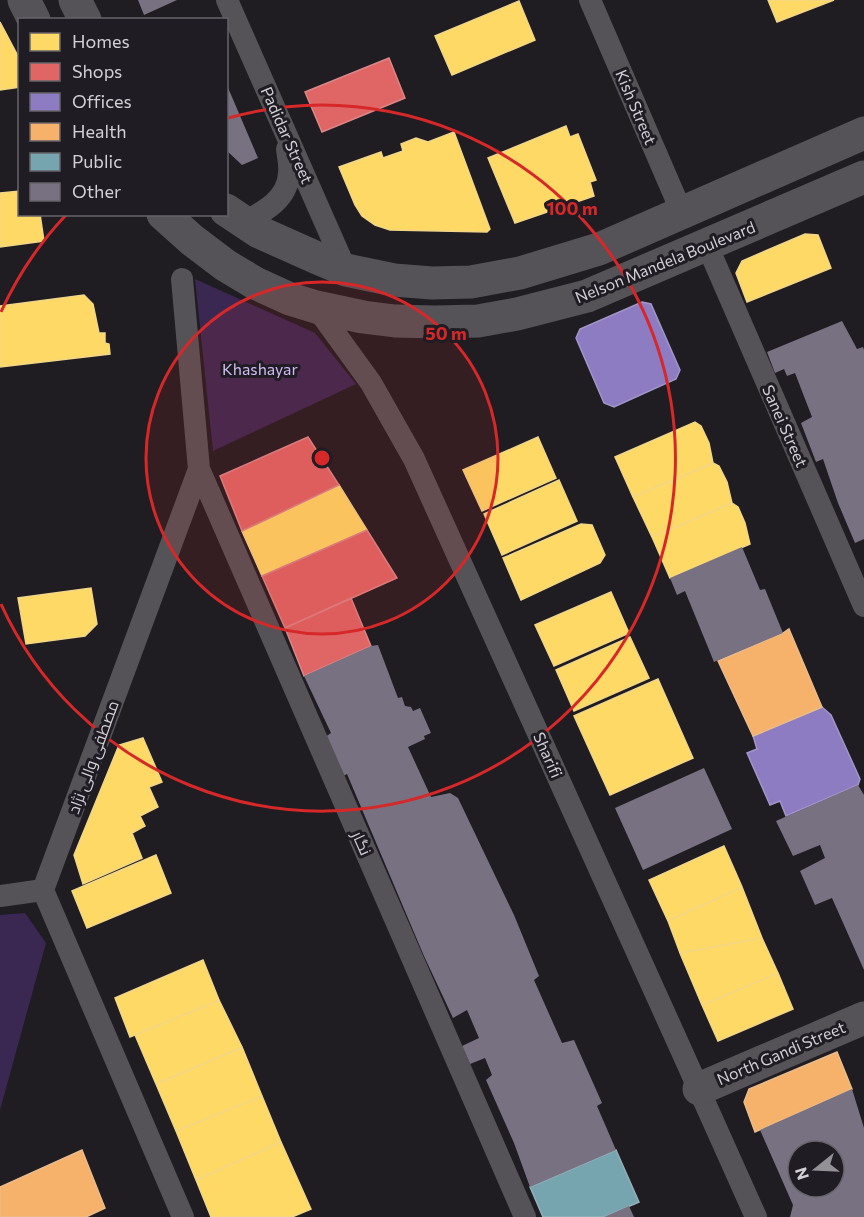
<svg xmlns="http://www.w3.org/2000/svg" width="864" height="1217" font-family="Commissioner,Cairo,sans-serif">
	<rect width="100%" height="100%" fill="#1f1d22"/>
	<path fill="#3a2852" d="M 195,279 L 315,333 L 356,384 L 213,451 Z
		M 25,913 L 46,943 L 0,1110 L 0,915 Z"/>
	<path fill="#ffd966" stroke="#f2d687" stroke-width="1.5" d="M 768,0 L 834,0 L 777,22 Z
		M 519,1 L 535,40 L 452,75 L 435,36 Z
		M 0,22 L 20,60 L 20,87 L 0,90 Z
		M 566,126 L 570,137 L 578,134 L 596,180 L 590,182 L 594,196 L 515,223 L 488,158 Z
		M 454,132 L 490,229 L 487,232 L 390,230 L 375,225 L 362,216 L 355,205 L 339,167 L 381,152 L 383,158 L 403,151 L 401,144 L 416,138 L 428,142 Z
		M 20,191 L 20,214 L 40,214 L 44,241 L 0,247 L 0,193 Z
		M 805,234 L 818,235 L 831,268 L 747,302 L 736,273 L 742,261 Z
		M 84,295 L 93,304 L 99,333 L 105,333 L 105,343 L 109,344 L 110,354 L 0,367 L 0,306 Z
		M 695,422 L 701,426 L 709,443 L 713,463 L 633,497 L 615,457 Z
		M 538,437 L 556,478 L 482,511 L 463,470 Z
		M 713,463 L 719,466 L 727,482 L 732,503 L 652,537 L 633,497 Z
		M 559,480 L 577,521 L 502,555 L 484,514 Z
		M 339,485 L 367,530 L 262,576 L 242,531 Z
		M 732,503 L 738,507 L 745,523 L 750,544 L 670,578 L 652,537 Z
		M 581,524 L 592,525 L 605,555 L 600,563 L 521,600 L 503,558 Z
		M 91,588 L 97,624 L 85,636 L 26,644 L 18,598 Z
		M 611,592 L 629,633 L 554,666 L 535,625 Z
		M 630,637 L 649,678 L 574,711 L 556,670 Z
		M 658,679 L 693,758 L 610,795 L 574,716 Z
		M 143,738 L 162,782 L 149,787 L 158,807 L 140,816 L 145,826 L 132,833 L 142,858 L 83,884 L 74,855 L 119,745 Z
		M 724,846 L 742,887 L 668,921 L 649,880 Z
		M 156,855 L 171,893 L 87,928 L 72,891 Z
		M 742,887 L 762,938 L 680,953 L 668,921 Z
		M 762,938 L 778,973 L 702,1005 L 680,953 Z
		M 203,960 L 219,1000 L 130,1037 L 115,998 Z
		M 778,973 L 793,1009 L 718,1041 L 702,1005 Z
		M 219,1000 L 242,1047 L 156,1084 L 135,1035 Z
		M 242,1047 L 262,1096 L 176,1131 L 156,1084 Z
		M 262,1096 L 281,1142 L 196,1180 L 176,1131 Z
		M 281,1142 L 311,1209 L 292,1217 L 211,1217 L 196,1180 Z"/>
	<path fill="#e06666" stroke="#dc8687" stroke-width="1.5" d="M 389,58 L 405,98 L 322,132 L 305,92 Z
		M 308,437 L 339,485 L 242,531 L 220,476 Z
		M 367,530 L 397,578 L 285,628 L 262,576 Z
		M 351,598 L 371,646 L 304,676 L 285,628 Z"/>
	<path fill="#8e7cc3" stroke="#a295c8" stroke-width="1.5" d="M 642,302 L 651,304 L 680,370 L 676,379 L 614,407 L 604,403 L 576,338 L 580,329 Z
		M 822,707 L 831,715 L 860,779 L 858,785 L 786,816 L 780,801 L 770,805 L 747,753 L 757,749 L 753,736 Z"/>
	<path fill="#f6b26b" stroke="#ebbb8b" stroke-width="1.5" d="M 789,629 L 822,707 L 753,736 L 718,661 L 783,633 Z
		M 837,1052 L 852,1089 L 755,1132 L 744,1102 L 749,1089 Z
		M 82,1150 L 105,1208 L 86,1217 L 0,1217 L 0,1187 Z"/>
	<path fill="#76a5af" stroke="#92b2ba" stroke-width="1.5" d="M 616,1150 L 639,1202 L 604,1217 L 543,1217 L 530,1187 Z"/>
	<path fill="#787182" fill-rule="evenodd" d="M 138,0 L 177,0 L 144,15 Z
		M 226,83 L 258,158 L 242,165 L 226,150 Z
		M 842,321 L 857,349 L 863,347 L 864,350 L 864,539 L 855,543 L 838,503 L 823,459 L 816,462 L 801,423 L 812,417 L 795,373 L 787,376 L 784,369 L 775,373 L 767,352 Z
		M 742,547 L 760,590 L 765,589 L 783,633 L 714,662 L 685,591 L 677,595 L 670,578 Z
		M 378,645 L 398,698 L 402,697 L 405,706 L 411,707 L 413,711 L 420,708 L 431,733 L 424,736 L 425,739 L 408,747 L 431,797 L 450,793 L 458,798 L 514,915 L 539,976 L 534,980 L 562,1043 L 574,1040 L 602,1103 L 597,1106 L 616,1150 L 530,1187 L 514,1143 L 486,1080 L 492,1075 L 485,1058 L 470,1064 L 462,1046 L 479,1038 L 467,1010 L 453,1018 L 424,956 L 347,774 L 343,776 L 325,737 L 331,733 L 304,676 L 371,646 Z
		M 704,768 L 732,829 L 643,870 L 615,808 Z
		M 858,785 L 864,795 L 864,970 L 832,898 L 815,905 L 800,871 L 825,858 L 820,845 L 793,856 L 776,821 Z
		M 852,1089 L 864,1128 L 864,1217 L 790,1217 L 793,1205 L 760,1130 ZM 798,1151 L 834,1151 L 834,1187 L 798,1187 Z
		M 629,1206 L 634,1217 L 604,1217 Z"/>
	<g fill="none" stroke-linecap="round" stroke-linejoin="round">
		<path stroke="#555357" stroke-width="22" d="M 227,0 L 346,270
			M 590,0 L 682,213
			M 244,222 C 264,212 288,199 289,173 C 290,165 288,157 287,149
			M 707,245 L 864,606
			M 182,279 L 199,469 L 43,890 L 183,1217
			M 316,307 L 371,383 L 414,459 L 683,1054 L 756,1217
			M 199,469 L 525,1217
			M 0,896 L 43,890"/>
		<path stroke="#555357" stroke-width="33" d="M 24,0 L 34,20
			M 75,0 L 85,20
			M 226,210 L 259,232 L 315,257 L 346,270 L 394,280 L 432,283 L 471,282 L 520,273 L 599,249 L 864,133
			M 163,214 L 192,240 L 225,265 L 255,283 L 290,299 L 316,307 L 363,317 L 395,321 L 435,322 L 478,321 L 517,314 L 587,296 L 864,177
			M 699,1089 L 864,1018"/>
	</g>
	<circle cx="322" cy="458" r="176" fill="#d62828" fill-opacity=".12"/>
	<g fill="none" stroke="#d62828" stroke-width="3">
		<circle cx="322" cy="458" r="176"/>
		<path d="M1 312A353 353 0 0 1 66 215M228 118A353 353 0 1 1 1 604"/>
	</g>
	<g text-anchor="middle" stroke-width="6" stroke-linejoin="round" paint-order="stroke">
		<g font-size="16" fill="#d2d0d5" stroke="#1f1c23">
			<text transform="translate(636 107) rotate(67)" y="6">Kish Street</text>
			<text transform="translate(287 135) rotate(66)" y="6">Padidar Street</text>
			<text transform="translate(665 262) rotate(-22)" y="6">Nelson Mandela Boulevard</text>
			<text transform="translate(785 426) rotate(66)" y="6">Sanei Street</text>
			<text transform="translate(548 755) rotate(66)" y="6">Sharifi</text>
			<text transform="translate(93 757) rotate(-70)" y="6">مصطفی والی نژاد</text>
			<text transform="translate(362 843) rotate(66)" y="6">نگار</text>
			<text transform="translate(781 1053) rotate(-23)" y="6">North Gandi Street</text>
		</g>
		<g font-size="16" fill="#d1bbf4" stroke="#1f1c23">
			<text x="260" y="375">Khashayar</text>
		</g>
	</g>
	<circle cx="322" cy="458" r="9" fill="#d62828" stroke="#1f1c23" stroke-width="3"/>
	<g font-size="18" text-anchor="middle" font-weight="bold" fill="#d62828" stroke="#1f1c23" stroke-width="6" stroke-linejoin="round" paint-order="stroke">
		<text x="572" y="215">100 m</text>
		<text x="446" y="340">50 m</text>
	</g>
	<rect x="18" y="18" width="210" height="198" fill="#1f1c23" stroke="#67646a" stroke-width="1.5"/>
	<rect x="30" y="33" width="30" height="18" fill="#ffd966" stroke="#67646a" stroke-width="1.5"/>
	<text x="72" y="48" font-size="18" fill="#d2d0d5">Homes</text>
	<rect x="30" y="63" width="30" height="18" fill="#e06666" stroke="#67646a" stroke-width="1.5"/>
	<text x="72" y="78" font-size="18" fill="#d2d0d5">Shops</text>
	<rect x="30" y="93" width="30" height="18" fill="#8e7cc3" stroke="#67646a" stroke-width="1.5"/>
	<text x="72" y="108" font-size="18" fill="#d2d0d5">Offices</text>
	<rect x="30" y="123" width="30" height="18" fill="#f6b26b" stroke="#67646a" stroke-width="1.5"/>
	<text x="72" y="138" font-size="18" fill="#d2d0d5">Health</text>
	<rect x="30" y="153" width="30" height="18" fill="#76a5af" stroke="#67646a" stroke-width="1.5"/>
	<text x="72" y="168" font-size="18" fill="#d2d0d5">Public</text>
	<rect x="30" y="183" width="30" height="18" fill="#787182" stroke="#67646a" stroke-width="1.5"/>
	<text x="72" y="198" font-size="18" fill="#d2d0d5">Other</text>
	<g transform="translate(816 1169) rotate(252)"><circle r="28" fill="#1f1c23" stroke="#67646a" stroke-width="1.5"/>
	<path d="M0-4.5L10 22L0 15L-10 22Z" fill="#939196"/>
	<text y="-9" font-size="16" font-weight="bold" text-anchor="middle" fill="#d2d0d5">N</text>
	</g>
</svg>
